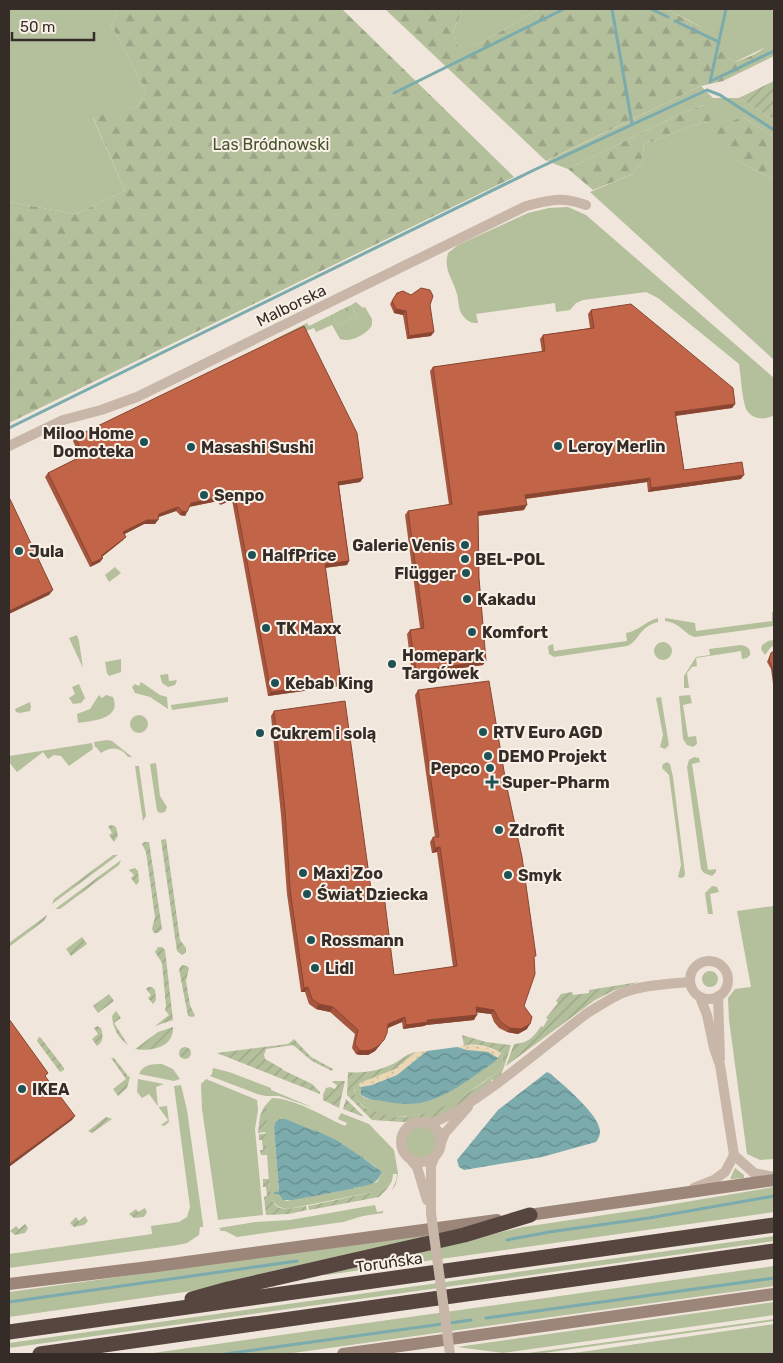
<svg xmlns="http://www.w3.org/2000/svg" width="783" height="1363" font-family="Rubik,sans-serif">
	<defs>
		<pattern id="forest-firs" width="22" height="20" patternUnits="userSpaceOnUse" patternTransform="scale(1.25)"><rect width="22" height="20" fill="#b4bf9c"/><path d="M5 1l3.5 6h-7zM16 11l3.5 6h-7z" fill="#9ba486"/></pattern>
		<pattern id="sand-dots" width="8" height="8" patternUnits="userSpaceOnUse" patternTransform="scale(1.25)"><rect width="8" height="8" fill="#ebd7b3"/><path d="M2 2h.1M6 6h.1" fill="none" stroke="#cab99a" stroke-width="1.8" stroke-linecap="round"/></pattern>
		<pattern id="park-crowns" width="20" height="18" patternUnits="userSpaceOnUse" patternTransform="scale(1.25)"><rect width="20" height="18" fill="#b4bf9c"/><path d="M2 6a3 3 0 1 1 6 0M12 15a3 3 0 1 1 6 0" fill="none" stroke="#9ba486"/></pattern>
		<pattern id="garden-furrows" width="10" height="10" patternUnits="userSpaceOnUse" patternTransform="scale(1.25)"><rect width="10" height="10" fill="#b4bf9c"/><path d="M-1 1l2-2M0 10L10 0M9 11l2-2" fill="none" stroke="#9ba486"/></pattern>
		<pattern id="water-waves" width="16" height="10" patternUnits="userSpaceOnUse" patternTransform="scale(1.25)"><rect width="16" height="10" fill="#7babad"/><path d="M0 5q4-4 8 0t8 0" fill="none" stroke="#668b8d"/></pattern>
	</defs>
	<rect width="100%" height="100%" fill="#f1e6db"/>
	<path fill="#b4bf9c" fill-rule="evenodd" d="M 9,9 L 119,9 L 111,25 L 146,91 L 138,106 L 93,118 L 125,191 L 76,214 L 9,202 Z
		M 463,9 L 539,9 L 481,43 L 458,49 L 453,31 Z
		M 666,9 L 772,9 L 774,14 L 774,38 L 768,46 L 735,62 L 731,60 C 718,31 693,23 666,9 Z
		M 701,86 L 713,98 L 739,98 L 774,120 L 774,137 L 743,117 L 738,161 L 774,180 L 774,360 L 590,192 L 633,174 L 642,161 L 644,144 C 667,138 686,124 709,122 L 704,105 L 682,113 L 568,169 L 547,161 Z
		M 568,207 L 586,215 L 774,378 L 774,415 C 766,420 755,420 748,412 C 742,405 741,375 739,364 L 658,298 L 646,292 L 583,300 L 576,303 L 570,310 L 556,312 L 555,303 L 476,314 L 478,323 C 472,323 468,322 464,317 C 458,311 459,302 457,294 C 453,279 443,270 448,253 L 458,245 L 528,213 L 549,208 Z
		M 356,302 L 363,308 L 365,307 L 372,319 L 372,325 C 368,334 350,343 340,339 L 332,325 L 316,332 L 314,328 L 275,343 L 273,340 L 307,323 L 309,326 L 329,316 L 331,320 L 334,318 L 338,325 L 357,316 L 351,305 Z
		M 115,567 L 121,573 L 109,582 L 105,575 Z
		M 772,612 L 774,612 L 774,626 L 695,637 C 685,635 681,623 665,621 L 665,618 L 695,623 L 696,631 L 772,621 Z
		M 658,618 L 658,622 C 638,627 640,641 627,646 L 554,657 L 549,654 L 548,646 L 553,644 L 554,651 L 627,641 L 626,633 C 638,631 646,621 658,618 Z
		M 77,635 L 79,641 L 83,668 L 69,638 Z
		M 774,640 L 774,646 L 771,647 L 765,655 L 761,649 L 762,645 L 768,641 Z
		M654 651a9 9 0 1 1 18 0a9 9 0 1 1-18 0Z
		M 741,645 C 747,646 751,649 750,655 L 747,658 L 742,659 L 741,651 L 696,658 L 697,666 L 692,667 L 687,673 L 689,688 L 684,688 L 684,676 L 696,657 L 710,655 L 709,649 Z
		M 121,659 L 121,672 L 109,676 L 107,673 L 105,662 Z
		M 168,674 L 169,681 L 177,680 L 175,685 L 168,687 L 162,683 L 160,675 Z
		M 141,682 L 160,695 L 167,697 L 168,709 L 150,697 L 135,693 L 132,687 L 135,684 L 139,686 Z
		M 79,684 L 85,698 L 81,703 L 73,704 L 69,698 L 75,694 L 72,687 Z
		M 99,695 L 102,698 L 106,695 L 113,697 C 122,719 93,721 78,723 L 77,714 L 90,709 Z
		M 690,695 L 692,703 L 683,705 L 688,737 L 696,736 L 697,744 L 693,747 L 687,745 L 683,739 L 679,696 Z
		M 228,697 L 228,702 L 172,710 L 171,705 Z
		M 661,697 L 669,745 L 665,749 L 660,747 L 663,735 L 656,698 Z
		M 30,702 L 31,707 L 30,711 L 20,713 L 16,712 L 15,709 Z
		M130 724a9 9 0 1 1 18 0a9 9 0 1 1-18 0Z
		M 107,740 L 112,741 L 132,757 L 128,757 C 121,747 111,746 101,753 L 96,747 L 95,747 L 94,742 Z
		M 92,743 L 93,749 L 69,766 L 61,756 L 54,755 L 48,759 L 43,752 L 17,772 L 9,762 L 9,756 Z
		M 694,757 L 699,758 L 700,762 L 692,764 L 708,870 L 716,869 L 716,872 L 712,876 L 704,873 L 701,869 L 687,767 L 689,760 Z
		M 667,762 L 670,764 L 673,777 L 685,874 L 684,877 L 681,878 L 678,877 L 681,865 L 669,775 L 662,768 L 663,764 Z
		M 156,763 L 160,796 L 167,807 L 165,812 L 160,813 L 157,811 L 150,764 Z
		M 135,766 L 139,766 L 146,816 L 143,821 Z
		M 712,886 L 717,887 L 719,892 L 710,894 L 713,914 L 708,914 L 705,893 Z
		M 774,906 L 774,1159 L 760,1160 L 747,1154 L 729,1020 L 728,998 L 735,989 L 751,987 L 737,911 Z
		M702 979a8 8 0 1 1 16 0a8 8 0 1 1-16 0Z
		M 501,1053 C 503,1058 504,1063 500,1068 C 495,1075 486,1080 479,1085 C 467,1093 453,1103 439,1109 C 415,1119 377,1122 358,1101 C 353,1095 353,1090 358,1084 L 361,1087 L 363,1097 L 368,1099 L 409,1104 L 433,1099 L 451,1090 L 492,1064 Z
		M 162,1064 L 173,1069 L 180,1079 L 174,1081 L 139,1074 C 143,1064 153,1064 162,1064 Z
		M 213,1068 L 229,1072 L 271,1088 L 271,1090 L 314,1108 L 279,1096 L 266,1096 L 257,1094 L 210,1076 L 212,1074 Z
		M 138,1079 L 164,1084 L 156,1087 L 158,1107 L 167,1106 L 169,1122 L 164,1126 L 161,1125 L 168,1120 L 149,1094 L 142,1098 L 137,1092 Z
		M 206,1079 L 257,1100 L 258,1110 L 255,1129 L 263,1215 L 218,1220 L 202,1109 L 201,1084 Z
		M 181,1085 L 187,1110 L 203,1224 L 203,1227 L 200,1227 L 199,1235 L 187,1243 L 178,1245 L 9,1268 L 9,1254 L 152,1234 L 151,1226 L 179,1222 L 187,1217 L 190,1207 L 174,1086 Z
		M 272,1098 C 297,1099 322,1116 345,1126 L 347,1123 L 338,1119 L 341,1113 L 369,1124 L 394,1150 L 398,1173 L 396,1184 L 391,1192 L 396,1181 L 397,1174 L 393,1174 L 392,1181 L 387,1189 L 385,1185 L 373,1192 L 288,1209 C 279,1208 273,1205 270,1195 L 265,1128 L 267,1119 L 273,1112 L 264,1107 ZM 282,1119 L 335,1139 L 362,1157 L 363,1156 L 363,1158 L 376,1167 L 380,1173 L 382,1173 L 377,1182 L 353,1188 L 353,1190 L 352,1189 L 286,1201 L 279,1193 L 274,1192 L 279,1191 L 274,1127 L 274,1125 Z
		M398 1143a23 23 0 1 1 46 0a23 23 0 1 1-46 0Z
		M 735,1168 L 744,1175 L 744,1178 L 730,1179 Z
		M 774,1187 L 774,1212 L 326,1275 L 324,1274 L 523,1227 L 638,1210 Z
		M 375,1205 L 377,1212 L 383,1211 L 383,1213 L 363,1216 L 343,1222 L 237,1237 L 225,1231 L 221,1231 L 219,1228 L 255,1222 L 290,1220 Z
		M 424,1235 L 424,1239 L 206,1289 L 9,1317 L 9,1292 Z
		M 774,1236 L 774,1241 L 9,1348 L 9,1343 Z
		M 774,1266 L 774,1286 L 286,1354 L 146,1354 Z
		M 774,1302 L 774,1315 L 503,1353 L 457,1347 Z
		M 774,1319 L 774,1321 L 537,1354 L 521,1354 Z
		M 774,1324 L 774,1354 L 563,1354 L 581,1352 Z"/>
	<path fill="url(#forest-firs)" d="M 119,9 L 342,9 L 514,177 L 9,423 L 9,202 L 76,214 L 125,191 L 93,117 L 138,106 L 146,91 L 111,25 Z
		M 385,9 L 463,9 L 453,31 L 458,48 L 481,43 L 539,9 L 666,9 L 714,34 L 726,49 L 731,60 L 735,62 C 750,57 765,51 774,38 L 774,56 L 723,81 L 701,86 L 546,161 Z
		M 704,105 L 710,107 L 712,117 L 709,122 C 686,124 667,138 644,144 L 642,161 L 633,174 L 593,190 L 568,169 L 682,113 Z
		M 743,117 L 774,137 L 774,180 L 738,161 L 722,148 L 715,134 L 724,124 Z"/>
	<path fill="url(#sand-dots)" d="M 468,1044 L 489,1048 L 501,1053 L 495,1058 L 457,1047 Z
		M 427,1051 L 397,1075 L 363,1088 L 358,1084 L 395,1069 L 416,1052 Z"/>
	<path fill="url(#park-crowns)" d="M 351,305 L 357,316 L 338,325 L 334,318 L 331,320 L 329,316 Z"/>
	<path fill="url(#garden-furrows)" d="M 774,81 L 774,120 L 739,98 Z
		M 112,825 L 116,827 L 118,836 L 114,842 L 109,835 L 112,833 L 108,826 Z
		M 166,839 L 180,940 L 186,948 L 186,952 L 182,955 L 177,951 L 161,840 Z
		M 144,842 L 149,842 L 162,929 L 158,933 L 154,933 L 152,929 L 155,917 L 146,852 L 142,844 Z
		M 113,855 L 118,855 L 52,904 L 54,899 Z
		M 121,860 L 119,865 L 60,909 L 55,909 Z
		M 135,868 L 138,871 L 139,882 L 136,885 L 131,878 L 134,875 L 129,870 Z
		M 47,915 L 45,920 L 9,947 L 9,943 Z
		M 82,937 L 87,944 L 71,956 L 66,949 Z
		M 158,947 L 162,947 L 165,950 L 173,1020 L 155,1026 L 169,1015 L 165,1010 L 166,1006 L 162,963 L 155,952 Z
		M 182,965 L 187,966 L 189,968 L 186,981 L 190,1005 L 195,1016 L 192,1017 L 188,1016 L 179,969 Z
		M 639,982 L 613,991 L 595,1000 L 506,1066 L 514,1044 C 528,1043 533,1038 541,1026 L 543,1027 L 548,1019 L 546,1018 L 558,1003 L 556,1001 L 561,994 L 572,992 L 573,995 L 589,993 L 589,990 Z
		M 148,987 L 152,987 L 155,990 L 156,1000 L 153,1004 L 148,998 L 151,995 L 146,989 Z
		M 109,994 L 114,1001 L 98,1013 L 93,1006 Z
		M 116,1011 L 121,1018 L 114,1023 L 128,1045 C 118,1038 113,1028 112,1016 Z
		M 97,1026 L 101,1028 C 103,1036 104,1041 97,1046 L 92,1039 L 98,1034 L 94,1028 Z
		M 173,1027 C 174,1047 152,1052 135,1049 L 158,1032 Z
		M 462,1035 L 486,1042 L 511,1045 C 508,1054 502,1077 496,1083 L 492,1079 L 491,1081 L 495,1085 L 439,1116 L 419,1123 L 372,1120 L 347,1095 L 348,1072 C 364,1074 381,1070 395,1063 C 403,1058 407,1054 416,1052 L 395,1069 L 360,1083 L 354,1090 C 355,1101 363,1108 373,1111 C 383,1114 393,1117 403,1117 C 414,1116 430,1113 440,1108 C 454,1101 492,1080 500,1068 C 504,1063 503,1058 501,1053 C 492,1047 474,1042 464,1046 Z
		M 39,1037 L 41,1038 L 64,1068 L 64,1070 L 60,1072 L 37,1041 Z
		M 294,1039 L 311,1057 L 333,1069 L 332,1071 L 312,1061 L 293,1045 L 266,1049 L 264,1055 L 265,1059 L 281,1068 L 283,1070 L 312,1084 L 320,1092 L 320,1094 L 217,1053 L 288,1044 Z
		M179 1053a6 6 0 1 1 12 0a6 6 0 1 1-12 0Z
		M 111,1058 L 114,1058 L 128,1076 L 130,1077 L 127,1088 L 118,1096 L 113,1089 L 126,1079 Z
		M 334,1081 L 345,1081 L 339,1108 L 323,1100 L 323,1095 L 326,1088 L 330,1087 L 335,1089 L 337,1085 L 332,1082 Z
		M 346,1099 L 364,1117 L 343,1109 Z
		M 264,1107 L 274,1112 L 267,1119 L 266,1132 L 258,1133 L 260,1116 Z
		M 106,1117 L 112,1119 L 92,1133 L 88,1131 Z
		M 259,1134 L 266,1134 L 267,1155 L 261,1155 L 260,1150 L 263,1150 L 262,1140 L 259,1140 Z
		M 263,1179 L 269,1179 C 271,1210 276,1212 306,1206 L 307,1210 L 289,1214 L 266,1215 L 264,1197 L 267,1196 L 266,1187 L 263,1187 Z
		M 385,1184 L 387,1189 L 379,1197 L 309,1210 L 308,1206 L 373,1192 Z
		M 145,1208 L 147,1212 L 144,1217 L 134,1218 L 129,1214 L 136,1209 L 138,1212 Z
		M 85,1216 L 88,1221 L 84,1225 L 74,1227 L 70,1223 L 76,1217 L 79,1221 Z
		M 25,1224 L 28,1228 L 25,1233 L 15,1235 L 10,1231 L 16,1226 L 19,1229 Z"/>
	<path fill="url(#water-waves)" d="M 457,1047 L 467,1050 L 488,1052 L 498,1058 L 492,1064 C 467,1080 441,1103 410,1104 C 401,1104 391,1103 383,1101 C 375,1100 366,1100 361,1094 L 361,1087 L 372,1085 L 397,1075 L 427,1051 Z
		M 547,1072 L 551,1074 C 564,1086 599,1114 600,1131 C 600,1136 598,1139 596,1142 L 542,1157 L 464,1170 L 459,1167 L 457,1160 L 498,1110 Z
		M 280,1119 L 285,1119 L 315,1131 L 317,1129 L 316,1131 L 335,1139 L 362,1157 L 363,1155 L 363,1158 L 382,1172 C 376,1186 368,1185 353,1188 L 353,1190 L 352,1189 L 293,1200 L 283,1200 L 279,1194 L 274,1194 L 274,1192 L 279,1191 L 274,1127 L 275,1123 Z"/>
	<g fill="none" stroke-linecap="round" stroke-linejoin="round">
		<path stroke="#7babad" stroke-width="3" d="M 612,9 L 632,124
			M 651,9 L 668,17
			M 675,21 L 719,42
			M 711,81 L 774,51
			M 710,82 L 726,9
			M 394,93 L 564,9
			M 9,428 L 534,170 L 707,90 L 720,95 L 774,130
			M 507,1240 L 549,1232 L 649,1218 L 774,1196
			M 9,1302 L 297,1261
			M 486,1318 L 774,1278
			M 225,1354 L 471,1320"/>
		<path stroke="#c8b6a8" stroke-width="10" d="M 9,446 L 63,420 L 101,410 L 137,397 L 526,206 C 551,200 561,196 586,205
			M690 980a19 19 0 1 1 38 0a19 19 0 1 1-38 0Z
			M 718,996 L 720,1059
			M401 1142a20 20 0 1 1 40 0a20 20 0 1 1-40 0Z
			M 428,1123 C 456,1122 558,1035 586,1014 C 597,1007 608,1000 620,994 C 641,985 667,984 690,982
			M 441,1143 L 445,1133 L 468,1107
			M 734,1155 L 754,1173 L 774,1177
			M 411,1160 L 417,1167 L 427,1200
			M 694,1188 L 714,1180 L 725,1172 L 734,1155 L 720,1065 L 714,1048 L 707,1015 L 700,997
			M 431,1213 L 431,1166 L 435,1156"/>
		<path stroke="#9c8579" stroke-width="12" d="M 522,1216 L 774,1180
			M 9,1284 L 157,1266 L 497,1220
			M 343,1354 L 774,1294"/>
		<path stroke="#56463f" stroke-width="15" d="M 192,1299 L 228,1289 L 464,1235 L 530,1215
			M 9,1332 L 774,1225
			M 40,1354 L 774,1251"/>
		<path stroke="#c8b6a8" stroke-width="10" d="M 431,1213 L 450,1354"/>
	</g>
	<path fill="#a7563e" d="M 397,293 L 430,305 L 431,336 L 407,339 L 403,315 L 394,313 L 390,304 Z
		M 591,310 L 735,404 L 732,408 L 676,416 L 684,470 L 741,479 L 648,492 L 647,482 L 526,499 L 524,510 L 478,516 L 479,578 L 483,665 L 412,675 L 407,634 L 410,630 L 420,628 L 405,515 L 408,511 L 449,505 L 430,371 L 433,367 L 542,352 L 540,339 L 543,335 L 590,328 L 588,314 Z
		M 75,437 L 363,478 L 360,482 L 339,485 L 349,561 L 347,565 L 325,568 L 339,686 L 268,696 L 232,500 L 220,505 L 218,501 L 189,507 L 185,516 L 180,515 L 176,511 L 158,517 L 155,524 L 144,524 L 124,534 L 123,540 L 102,557 L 103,558 L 100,562 L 90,567 L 45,477 L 48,473 L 80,457 L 73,441 Z
		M 774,651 L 774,684 L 773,684 L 771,669 L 767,662 L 770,655 L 771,653 Z
		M 418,690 L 534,958 L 524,1006 L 527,1029 L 518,1034 L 507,1032 L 499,1028 L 494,1022 L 491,1014 L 477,1012 L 474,1020 L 426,1025 L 424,1026 L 403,1029 L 402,1022 L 388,1028 L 380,1045 L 375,1051 L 368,1055 L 360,1055 L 356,1054 L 352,1048 L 355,1034 L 330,1012 L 316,1009 L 309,1004 L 305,992 L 301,992 L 287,894 L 281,815 L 271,716 L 274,711 L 372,897 L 394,975 L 453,967 L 437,852 L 432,853 L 430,842 L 433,837 L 435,837 L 415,695 Z"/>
	<path fill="#884632" d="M 396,309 L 406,311 L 403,315 L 394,313 Z
		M 434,332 L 431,336 L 407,339 L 409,336 Z
		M 735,404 L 732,408 L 672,416 L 675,412 Z
		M 744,475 L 741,479 L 648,492 L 651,488 Z
		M 363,478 L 360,482 L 336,486 L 338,482 Z
		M 650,478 L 647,482 L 522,499 L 525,495 Z
		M 235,496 L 232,500 L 220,505 L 223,502 Z
		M 221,497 L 218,501 L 188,507 L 191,503 Z
		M 527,505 L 524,510 L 475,516 L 478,512 Z
		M 178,507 L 176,511 L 156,518 L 159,514 Z
		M 182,511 L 187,512 L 185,516 L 180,515 Z
		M 147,520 L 158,520 L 155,524 L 144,524 L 121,536 L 123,532 Z
		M 126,537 L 123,540 L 99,559 L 101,556 Z
		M 103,558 L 100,562 L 90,567 L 92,563 Z
		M 349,561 L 347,565 L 322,568 L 325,564 Z
		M 53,590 L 49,595 L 9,614 L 9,611 Z
		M 486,661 L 483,665 L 412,675 L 416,671 Z
		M 341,682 L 339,686 L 268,696 L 271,692 Z
		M 440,847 L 437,852 L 432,853 L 435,848 Z
		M 308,987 L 305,992 L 301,992 L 304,988 Z
		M 319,1004 L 333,1007 L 330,1012 L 316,1009 Z
		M 476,1007 L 494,1010 L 491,1014 L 473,1012 Z
		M 477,1015 L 474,1020 L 426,1025 L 424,1026 L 403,1029 L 406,1025 L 427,1020 Z
		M 405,1017 L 402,1022 L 385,1029 L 388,1024 Z
		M 530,1024 L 527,1029 L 518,1034 L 507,1032 L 510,1028 Z
		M 384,1040 L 375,1051 L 368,1055 L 360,1055 L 356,1054 L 359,1050 Z
		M 75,1116 L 72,1120 L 9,1167 L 9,1164 Z"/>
	<path fill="#c26448" stroke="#884632" d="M 421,288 L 430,290 L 433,296 L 430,305 L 434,332 L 409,336 L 406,311 L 396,309 L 392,301 L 397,293 L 403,291 L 411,295 Z
		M 631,304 L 733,388 L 735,404 L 675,412 L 684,470 L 742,462 L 744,475 L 651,488 L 650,478 L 525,495 L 527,505 L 478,512 L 479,578 L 486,661 L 416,671 L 410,630 L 424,628 L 408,511 L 452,504 L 433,367 L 545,351 L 543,335 L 594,328 L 591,310 Z
		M 304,326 L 357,433 L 363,478 L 338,482 L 349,561 L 325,564 L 341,682 L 271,692 L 235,496 L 223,502 L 221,497 L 191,503 L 187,512 L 182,511 L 178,507 L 159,514 L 158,520 L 147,520 L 123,532 L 126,537 L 101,556 L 103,558 L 92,563 L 48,473 L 84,455 L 75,437 Z
		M 10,499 L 53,590 L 9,611 L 9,500 Z
		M 774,651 L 774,682 L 772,667 L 769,660 L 771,653 Z
		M 489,681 L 506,783 L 522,857 L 536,956 L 534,956 L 535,974 L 524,1006 L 532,1017 L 530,1024 L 521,1029 L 510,1028 L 502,1023 L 498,1018 L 494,1010 L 476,1007 L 477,1015 L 427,1020 L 428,1022 L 406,1025 L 405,1017 L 388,1024 L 387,1033 L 384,1040 L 378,1046 L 371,1050 L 363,1051 L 359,1050 L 355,1044 L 358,1030 L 333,1007 L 319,1004 L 312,999 L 308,987 L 304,988 L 290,889 L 285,810 L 274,711 L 345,701 L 372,897 L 384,895 L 394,975 L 457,966 L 440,847 L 435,848 L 433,837 L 439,837 L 418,690 Z
		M 9,1019 L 48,1073 L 45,1076 L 75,1116 L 9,1164 Z"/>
	<g fill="#1f5255" stroke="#f9f1e7" stroke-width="2">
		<circle cx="144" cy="442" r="5"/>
		<circle cx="558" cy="446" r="5"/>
		<circle cx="191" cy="447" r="5"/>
		<circle cx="204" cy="495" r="5"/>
		<circle cx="465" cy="545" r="5"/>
		<circle cx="19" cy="551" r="5"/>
		<circle cx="252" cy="555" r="5"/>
		<circle cx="465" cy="559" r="5"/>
		<circle cx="466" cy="573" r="5"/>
		<circle cx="467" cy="599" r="5"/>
		<circle cx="266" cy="628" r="5"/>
		<circle cx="472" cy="632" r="5"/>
		<circle cx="392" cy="664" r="5"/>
		<circle cx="275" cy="683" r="5"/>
		<circle cx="483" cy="732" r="5"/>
		<circle cx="260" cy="733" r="5"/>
		<circle cx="488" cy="756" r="5"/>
		<circle cx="490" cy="768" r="5"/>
		<path d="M489.5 774.5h5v5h5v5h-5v5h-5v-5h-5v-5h5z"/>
		<circle cx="499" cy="830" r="5"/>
		<circle cx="303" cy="873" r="5"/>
		<circle cx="508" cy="875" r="5"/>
		<circle cx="307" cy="894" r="5"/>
		<circle cx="311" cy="940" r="5"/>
		<circle cx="315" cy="968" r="5"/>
		<circle cx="22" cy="1089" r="5"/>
	</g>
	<g text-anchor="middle" stroke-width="4" stroke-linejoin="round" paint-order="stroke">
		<g font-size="16" fill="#45532c" stroke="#f9f1e7">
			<text x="271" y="150">Las Bródnowski</text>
		</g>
		<g font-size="16" fill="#352c28" stroke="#f9f1e7">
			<text transform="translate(291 305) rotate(-26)" y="6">Malborska</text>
			<text transform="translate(389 1262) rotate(-8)" y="6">Toruńska</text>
		</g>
		<g font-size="16" font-weight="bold" fill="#352c28" stroke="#f9f1e7" text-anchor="start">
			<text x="134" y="439" text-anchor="end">Miloo Home<tspan x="134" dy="18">Domoteka</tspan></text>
			<text x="568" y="452">Leroy Merlin</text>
			<text x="201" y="453">Masashi Sushi</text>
			<text x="214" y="501">Senpo</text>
			<text x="455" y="551" text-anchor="end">Galerie Venis</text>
			<text x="29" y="557">Jula</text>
			<text x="262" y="561">HalfPrice</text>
			<text x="475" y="565">BEL-POL</text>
			<text x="456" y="579" text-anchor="end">Flügger</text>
			<text x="477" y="605">Kakadu</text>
			<text x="276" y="634">TK Maxx</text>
			<text x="482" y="638">Komfort</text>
			<text x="402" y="661">Homepark<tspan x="402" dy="18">Targówek</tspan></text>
			<text x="285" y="689">Kebab King</text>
			<text x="493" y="738">RTV Euro AGD</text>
			<text x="270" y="739">Cukrem i solą</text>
			<text x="498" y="762">DEMO Projekt</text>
			<text x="480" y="774" text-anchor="end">Pepco</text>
			<text x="502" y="788">Super-Pharm</text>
			<text x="509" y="836">Zdrofit</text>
			<text x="313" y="879">Maxi Zoo</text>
			<text x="518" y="881">Smyk</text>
			<text x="317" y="900">Świat Dziecka</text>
			<text x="321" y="946">Rossmann</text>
			<text x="325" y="974">Lidl</text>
			<text x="32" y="1095">IKEA</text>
		</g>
	</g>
	<rect width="783" height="1363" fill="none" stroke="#352c28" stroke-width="20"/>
	<path d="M12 32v8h82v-8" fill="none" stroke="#352c28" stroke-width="2.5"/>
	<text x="20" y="32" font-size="15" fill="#352c28" stroke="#f9f1e7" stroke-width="4" paint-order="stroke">50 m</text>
</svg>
